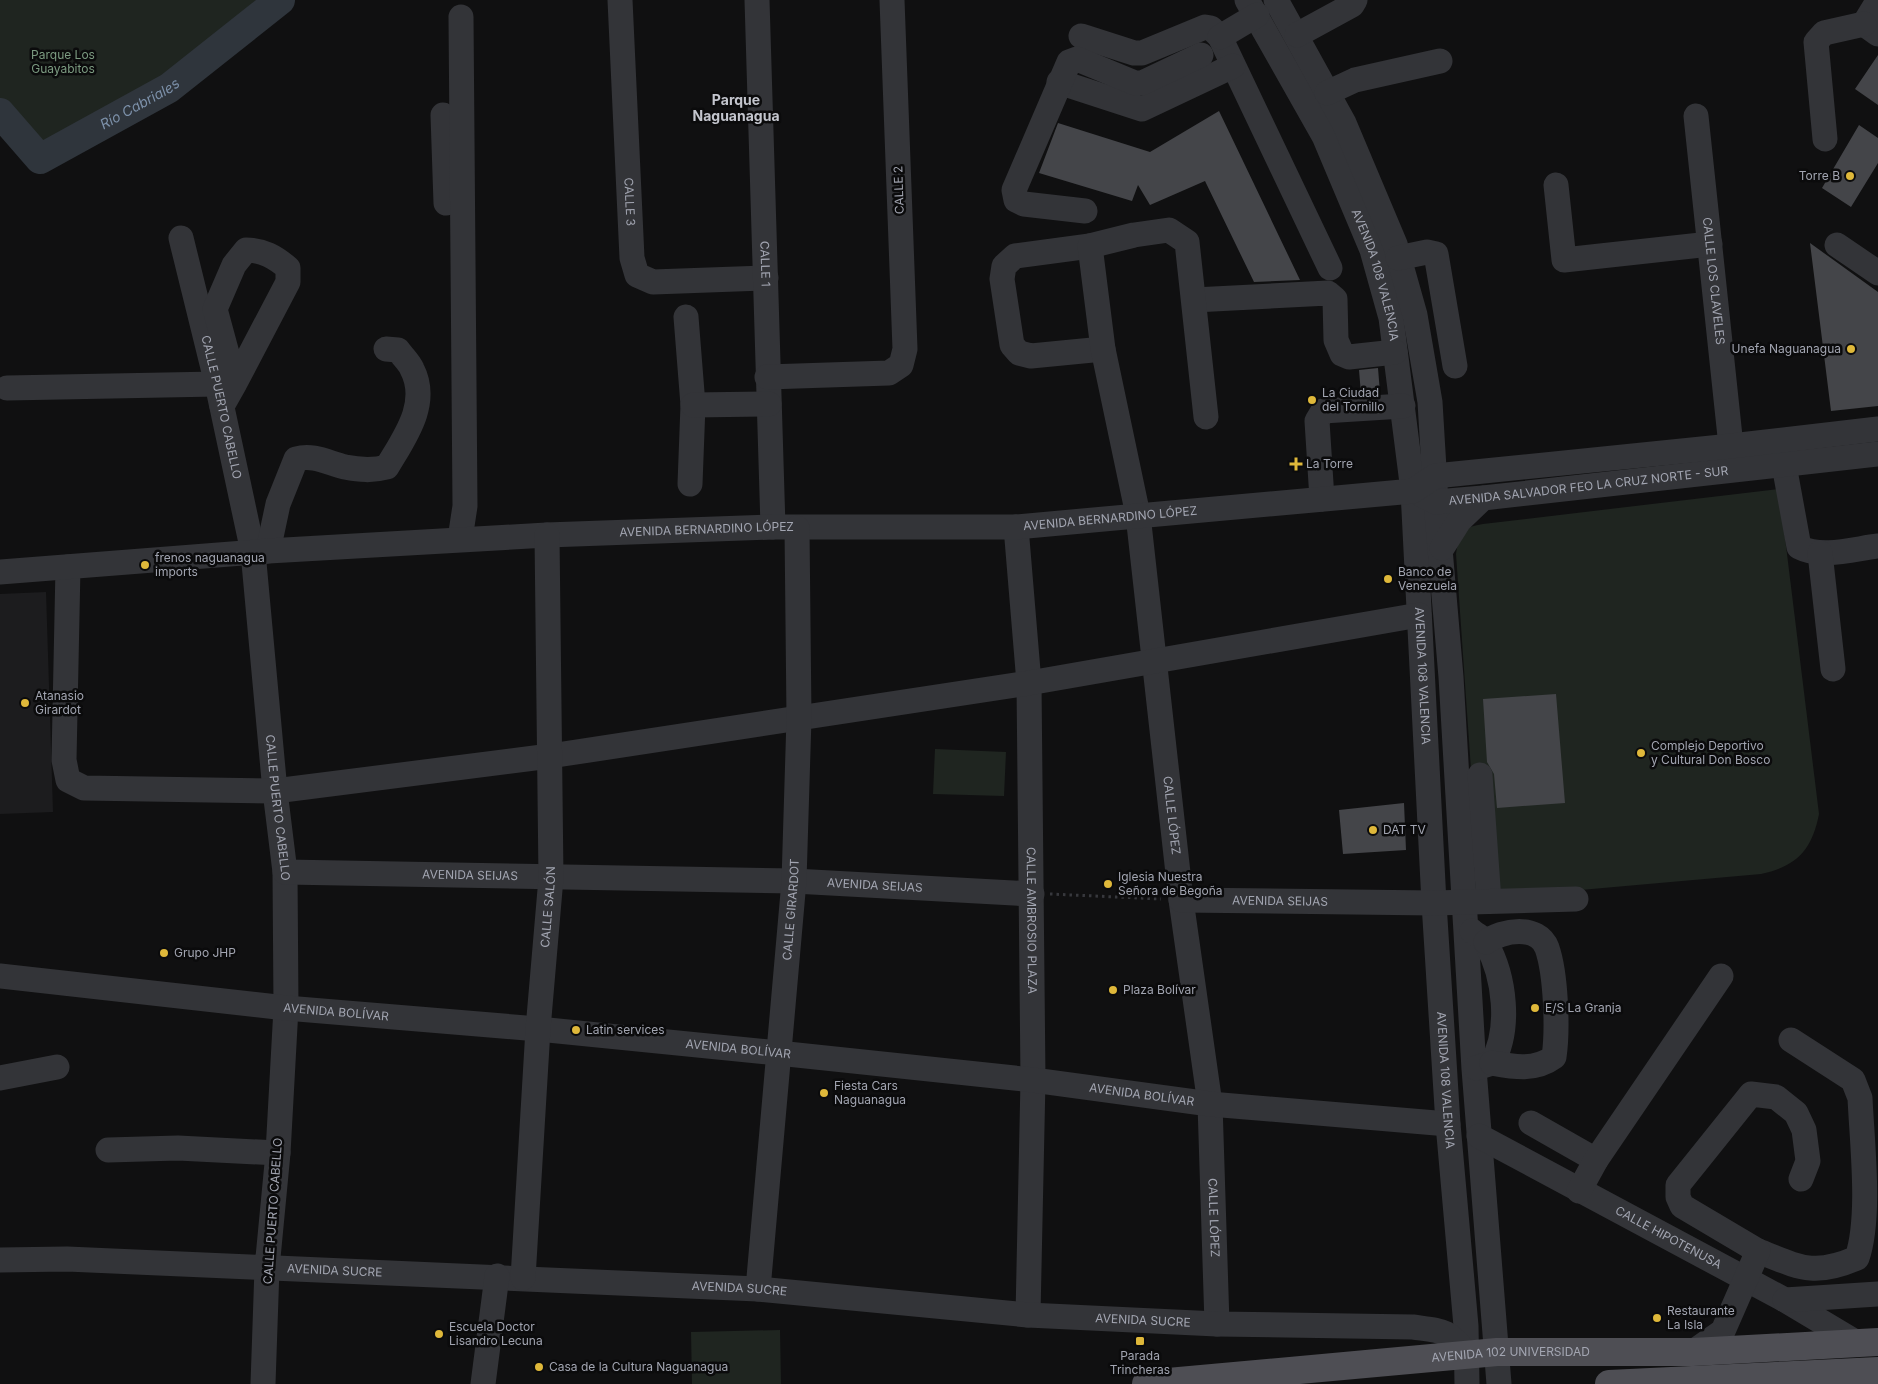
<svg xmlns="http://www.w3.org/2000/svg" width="1878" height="1384" font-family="Inter,sans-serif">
	<rect width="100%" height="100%" fill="#101011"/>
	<path fill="#1c1c1e" d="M 46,592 L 53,812 L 0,814 L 0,594 Z"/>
	<path fill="#1f2520" d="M 0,0 L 256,0 L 182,66 L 36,148 L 0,103 Z
		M 1779,489 L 1819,814 C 1812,850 1797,866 1761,874 L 1480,899 L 1456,554 C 1460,532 1461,528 1483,524 Z
		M 935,749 L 1006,752 L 1004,796 L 933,794 Z
		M 780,1330 L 781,1384 L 692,1384 L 691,1332 Z"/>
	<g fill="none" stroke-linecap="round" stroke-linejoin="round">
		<path stroke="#2f353c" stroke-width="30" id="s1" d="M 0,113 L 40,159 L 169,88 L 280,0"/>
	</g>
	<path fill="#444549" d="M 1878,55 L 1878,105 L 1855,89 Z
		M 1219,111 L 1300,280 L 1254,282 L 1205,181 L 1150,205 L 1138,185 L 1132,201 L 1039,173 L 1058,123 L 1150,152 Z
		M 1859,125 L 1878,138 L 1878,163 L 1851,207 L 1822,188 Z
		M 1810,243 L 1878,292 L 1878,406 L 1831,411 Z
		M 1378,368 L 1380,393 L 1361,394 L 1359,370 Z
		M 1556,694 L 1565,803 L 1497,808 L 1494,774 L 1487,762 L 1483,699 Z
		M 1404,803 L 1406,850 L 1343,854 L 1339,810 Z"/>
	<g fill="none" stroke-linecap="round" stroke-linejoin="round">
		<path stroke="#37383d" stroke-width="3" stroke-dasharray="2.5 4" stroke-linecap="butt" d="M 1050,894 L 1161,899"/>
		<g stroke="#333438" stroke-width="25">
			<path id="s2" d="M 620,0 L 632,258 L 637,275 L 653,282 L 766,278"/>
			<path id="s3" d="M 757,0 L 773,527"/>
			<path id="s4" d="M 1247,0 L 1324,136 L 1372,250 L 1391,318 L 1413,491 L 1434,903 L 1448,1124 L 1466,1326 L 1467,1384"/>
			<path d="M 1276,0 L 1344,123 L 1395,244 L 1415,315 L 1430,402 L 1436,502 L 1451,677 L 1474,1069 L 1499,1384"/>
			<path d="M 1878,1 L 1864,24 L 1878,34"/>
			<path d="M 1297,35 L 1352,5 L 1355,0"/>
			<path d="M 1081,36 L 1134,53 L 1142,53 L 1205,27 L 1211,28 L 1220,37 L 1330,268"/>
			<path d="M 1220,37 L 1257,15"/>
			<path d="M 1059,82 L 1142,109 L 1233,66"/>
			<path d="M 1327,93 L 1355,80 L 1440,61"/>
			<path d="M 443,115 L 446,203"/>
			<path id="s5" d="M 1696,116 L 1731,446"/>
			<path d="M 1825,139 L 1816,42 L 1824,33 L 1864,24"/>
			<path d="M 1556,185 L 1564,260 L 1710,244"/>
			<path d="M 1085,211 L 1024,204 L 1016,200 L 1014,190 L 1069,62 L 1077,59 L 1135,83 L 1142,83 L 1201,55"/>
			<path id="s6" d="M 181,238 L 217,384 L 253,552 L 275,791 L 285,872 L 286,1008 L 278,1153 L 267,1268 L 263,1384"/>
			<path d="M 1837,245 L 1878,273"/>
			<path d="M 1090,246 L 1015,256 L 1004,266 L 1002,279 L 1012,345 L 1019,353 L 1031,356 L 1103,349"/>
			<path d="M 1398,258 L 1427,252 L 1436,254 L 1455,366"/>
			<path d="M 1194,300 L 1328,293 L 1335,299 L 1336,340 L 1342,354 L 1349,357 L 1395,352"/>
			<path d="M 686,317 L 693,405 L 690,484"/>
			<path d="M 767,377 L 889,373 L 901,365 L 905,349 L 892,0"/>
			<path d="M 7,388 L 217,384"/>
			<path d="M 693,405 L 769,404"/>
			<path d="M 222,406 L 235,383 L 288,282 L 288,268 C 275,257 263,250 246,250 L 234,265 L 215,309 L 235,383"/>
			<path id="s7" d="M 1206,417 L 1187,242 L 1169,230 L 1134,235 L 1090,246 L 1103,349 L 1138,515 L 1181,900 L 1210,1104 L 1217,1324"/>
			<path d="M 1784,465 L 1799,547 C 1822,559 1853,549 1878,546"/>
			<path id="s8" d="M 1422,495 L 1436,502 L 1483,498 L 1878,454"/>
			<path d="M 1322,499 L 1317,421 L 1323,411 L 1403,406"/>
			<path id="s9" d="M 1016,527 L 1029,683 L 1033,1080 L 1028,1315"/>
			<path d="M 460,539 L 465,506 L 461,17"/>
			<path d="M 1442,548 L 1459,521 L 1483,498"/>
			<path d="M 268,551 L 278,504 L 296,459 C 314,454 328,463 345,467 C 360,470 372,471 387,467 C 404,438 430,404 412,369 C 409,362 402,356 398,350 L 386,349"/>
			<path d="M 1820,553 L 1833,669"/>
			<path d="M 68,567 L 64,760 L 68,780 L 84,788 L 275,791 L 550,756 L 1029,683 L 1419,615"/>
			<path id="s10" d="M 0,572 L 268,551 L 547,535 L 773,527 L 1016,527 L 1413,491 L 1435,476 L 1731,446 L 1878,429"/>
			<path d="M 1480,775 L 1489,901"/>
			<path id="s11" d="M 285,872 L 794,881 L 1032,894"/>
			<path id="s12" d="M 1181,900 L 1434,903 L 1576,899"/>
			<path d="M 1472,931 C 1476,935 1484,938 1486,943 C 1505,977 1511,1029 1492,1063 L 1476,1068"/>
			<path d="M 1486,942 C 1502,930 1538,924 1547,948 C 1556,974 1558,1030 1554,1057 C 1535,1071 1514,1067 1492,1063"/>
			<path id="s13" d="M 0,976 L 286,1008 L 538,1029 L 778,1053 L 1033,1080 L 1210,1104 L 1448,1124"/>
			<path d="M 0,1078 L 57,1067"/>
			<path d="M 1531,1123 L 1596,1160"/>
			<path id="s14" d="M 1479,1136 L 1785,1300 L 1857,1343"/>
			<path d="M 108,1150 L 178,1148 L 278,1153"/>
			<path d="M 1579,1191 L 1596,1160 L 1721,976"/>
			<path d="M 1758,1251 C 1799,1267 1813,1277 1857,1258 C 1871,1217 1862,1143 1860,1098 L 1853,1080 L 1791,1040"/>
			<path id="s15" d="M 0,1260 L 67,1259 L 758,1289 L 1028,1315 L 1217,1324 L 1413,1327 C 1443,1331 1447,1329 1467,1354"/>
			<path id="s16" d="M 523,1278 L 538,1029 L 551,878 L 547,535"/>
			<path id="s17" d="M 758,1289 L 794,881 L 799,718 L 797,528"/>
			<path d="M 1785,1300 L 1878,1294"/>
			<path d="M 1693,1352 L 1723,1331 L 1758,1251 L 1682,1206 L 1678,1197 L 1678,1185 L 1751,1094 L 1776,1097 L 1796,1113 L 1804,1130 L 1808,1161 L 1801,1179"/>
			<path d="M 483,1384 L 497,1276"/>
		</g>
		<g stroke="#4e4e54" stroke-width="28">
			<path id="s18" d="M 1146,1384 L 1497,1352 L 1693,1352 L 1878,1342"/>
			<path d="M 1609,1384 L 1878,1371"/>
		</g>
	</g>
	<g fill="#dfb83a" stroke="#0b0b0c" stroke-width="2">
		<circle cx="1850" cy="176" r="5"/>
		<circle cx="1851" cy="349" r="5"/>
		<circle cx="1312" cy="400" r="5"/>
		<path d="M1293.5 456.5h5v5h5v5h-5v5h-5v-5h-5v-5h5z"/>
		<circle cx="145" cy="565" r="5"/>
		<circle cx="1388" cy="579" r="5"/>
		<circle cx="25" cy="703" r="5"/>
		<circle cx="1641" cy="753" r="5"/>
		<circle cx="1373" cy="830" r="5"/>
		<circle cx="1108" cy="884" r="5"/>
		<circle cx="164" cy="953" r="5"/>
		<circle cx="1113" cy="990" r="5"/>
		<circle cx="1535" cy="1008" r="5"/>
		<circle cx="576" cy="1030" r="5"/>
		<circle cx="824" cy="1093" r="5"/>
		<circle cx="1657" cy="1318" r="5"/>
		<circle cx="439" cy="1334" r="5"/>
		<rect x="1135" y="1336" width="10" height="10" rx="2.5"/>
		<circle cx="539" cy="1367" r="5"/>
	</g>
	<g text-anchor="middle" stroke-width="5" stroke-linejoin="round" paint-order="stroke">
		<g font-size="12" fill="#7b9a80" stroke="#0b0b0c">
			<text x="63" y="59">Parque Los<tspan x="63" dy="14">Guayabitos</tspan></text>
		</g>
		<g font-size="12" fill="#a2a5b1" stroke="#0b0b0c" text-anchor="start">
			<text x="1840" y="180" text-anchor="end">Torre B</text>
			<text x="1841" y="353" text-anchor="end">Unefa Naguanagua</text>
			<text x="1322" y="397">La Ciudad<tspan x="1322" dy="14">del Tornillo</tspan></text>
			<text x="1306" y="468">La Torre</text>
			<text x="155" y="562">frenos naguanagua<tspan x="155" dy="14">imports</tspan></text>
			<text x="1398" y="576">Banco de<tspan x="1398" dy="14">Venezuela</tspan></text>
			<text x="35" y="700">Atanasio<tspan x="35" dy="14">Girardot</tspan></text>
			<text x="1651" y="750">Complejo Deportivo<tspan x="1651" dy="14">y Cultural Don Bosco</tspan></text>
			<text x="1383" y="834">DAT TV</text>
			<text x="1118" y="881">Iglesia Nuestra<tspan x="1118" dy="14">Señora de Begoña</tspan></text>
			<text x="174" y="957">Grupo JHP</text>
			<text x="1123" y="994">Plaza Bolívar</text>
			<text x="1545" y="1012">E/S La Granja</text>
			<text x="586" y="1034">Latin services</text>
			<text x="834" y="1090">Fiesta Cars<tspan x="834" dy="14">Naguanagua</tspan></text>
			<text x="1667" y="1315">Restaurante<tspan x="1667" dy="14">La Isla</tspan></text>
			<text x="449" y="1331">Escuela Doctor<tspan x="449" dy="14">Lisandro Lecuna</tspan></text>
			<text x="1140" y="1360" text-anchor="middle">Parada<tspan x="1140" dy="14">Trincheras</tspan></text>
			<text x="549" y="1371">Casa de la Cultura Naguanagua</text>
		</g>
		<g font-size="12" fill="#a2a5b1" stroke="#0b0b0c">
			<text transform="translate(899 190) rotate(-92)" y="4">CALLE 2</text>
			<text dy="4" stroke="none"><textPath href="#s2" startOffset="202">CALLE 3</textPath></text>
			<text dy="4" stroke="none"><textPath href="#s3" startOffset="264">CALLE 1</textPath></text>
			<text dy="4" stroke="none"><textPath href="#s4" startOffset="305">AVENIDA 108 VALENCIA</textPath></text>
			<text dy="4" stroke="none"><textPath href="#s5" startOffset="166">CALLE LOS CLAVELES</textPath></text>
			<text dy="4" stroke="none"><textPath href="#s6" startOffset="174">CALLE PUERTO CABELLO</textPath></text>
			<text dy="4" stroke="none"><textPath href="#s8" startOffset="169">AVENIDA SALVADOR FEO LA CRUZ NORTE - SUR</textPath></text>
			<text dy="4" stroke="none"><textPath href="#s10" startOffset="1112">AVENIDA BERNARDINO LÓPEZ</textPath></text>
			<text dy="4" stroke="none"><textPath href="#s10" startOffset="708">AVENIDA BERNARDINO LÓPEZ</textPath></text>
			<text dy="4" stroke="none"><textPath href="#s4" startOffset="710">AVENIDA 108 VALENCIA</textPath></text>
			<text dy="4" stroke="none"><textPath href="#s6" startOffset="579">CALLE PUERTO CABELLO</textPath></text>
			<text dy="4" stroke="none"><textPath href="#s7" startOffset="854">CALLE LÓPEZ</textPath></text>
			<text dy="4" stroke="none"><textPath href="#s11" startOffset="185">AVENIDA SEIJAS</textPath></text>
			<text dy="4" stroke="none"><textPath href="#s11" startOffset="590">AVENIDA SEIJAS</textPath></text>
			<text dy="4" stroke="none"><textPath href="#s12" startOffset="99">AVENIDA SEIJAS</textPath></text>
			<text dy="4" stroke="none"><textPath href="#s16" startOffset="372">CALLE SALÓN</textPath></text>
			<text dy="4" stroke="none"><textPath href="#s17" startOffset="381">CALLE GIRARDOT</textPath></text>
			<text dy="4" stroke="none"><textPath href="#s9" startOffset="394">CALLE AMBROSIO PLAZA</textPath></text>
			<text dy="4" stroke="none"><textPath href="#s13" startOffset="338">AVENIDA BOLÍVAR</textPath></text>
			<text dy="4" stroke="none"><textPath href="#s13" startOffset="742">AVENIDA BOLÍVAR</textPath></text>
			<text dy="4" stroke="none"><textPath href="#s4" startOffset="1115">AVENIDA 108 VALENCIA</textPath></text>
			<text dy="4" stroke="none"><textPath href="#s13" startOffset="1148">AVENIDA BOLÍVAR</textPath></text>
			<text transform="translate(273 1211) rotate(-86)" y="4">CALLE PUERTO CABELLO</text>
			<text dy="4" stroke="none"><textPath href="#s7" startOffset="1259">CALLE LÓPEZ</textPath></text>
			<text dy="4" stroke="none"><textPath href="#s14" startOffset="215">CALLE HIPOTENUSA</textPath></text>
			<text dy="4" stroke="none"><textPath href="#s15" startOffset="335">AVENIDA SUCRE</textPath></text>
			<text dy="4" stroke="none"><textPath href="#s15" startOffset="740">AVENIDA SUCRE</textPath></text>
			<text dy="4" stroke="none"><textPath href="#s15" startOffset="1145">AVENIDA SUCRE</textPath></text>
			<text dy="4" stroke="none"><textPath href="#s18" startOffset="366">AVENIDA 102 UNIVERSIDAD</textPath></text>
		</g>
		<g font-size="14" font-weight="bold" fill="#c3c5cd" stroke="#0b0b0c">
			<text x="736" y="105">Parque<tspan x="736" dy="16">Naguanagua</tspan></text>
		</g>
		<g font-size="14" font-style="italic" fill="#7c90a9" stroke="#0b0b0c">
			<text dy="5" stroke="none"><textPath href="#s1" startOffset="175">Río Cabriales</textPath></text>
		</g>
	</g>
</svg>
